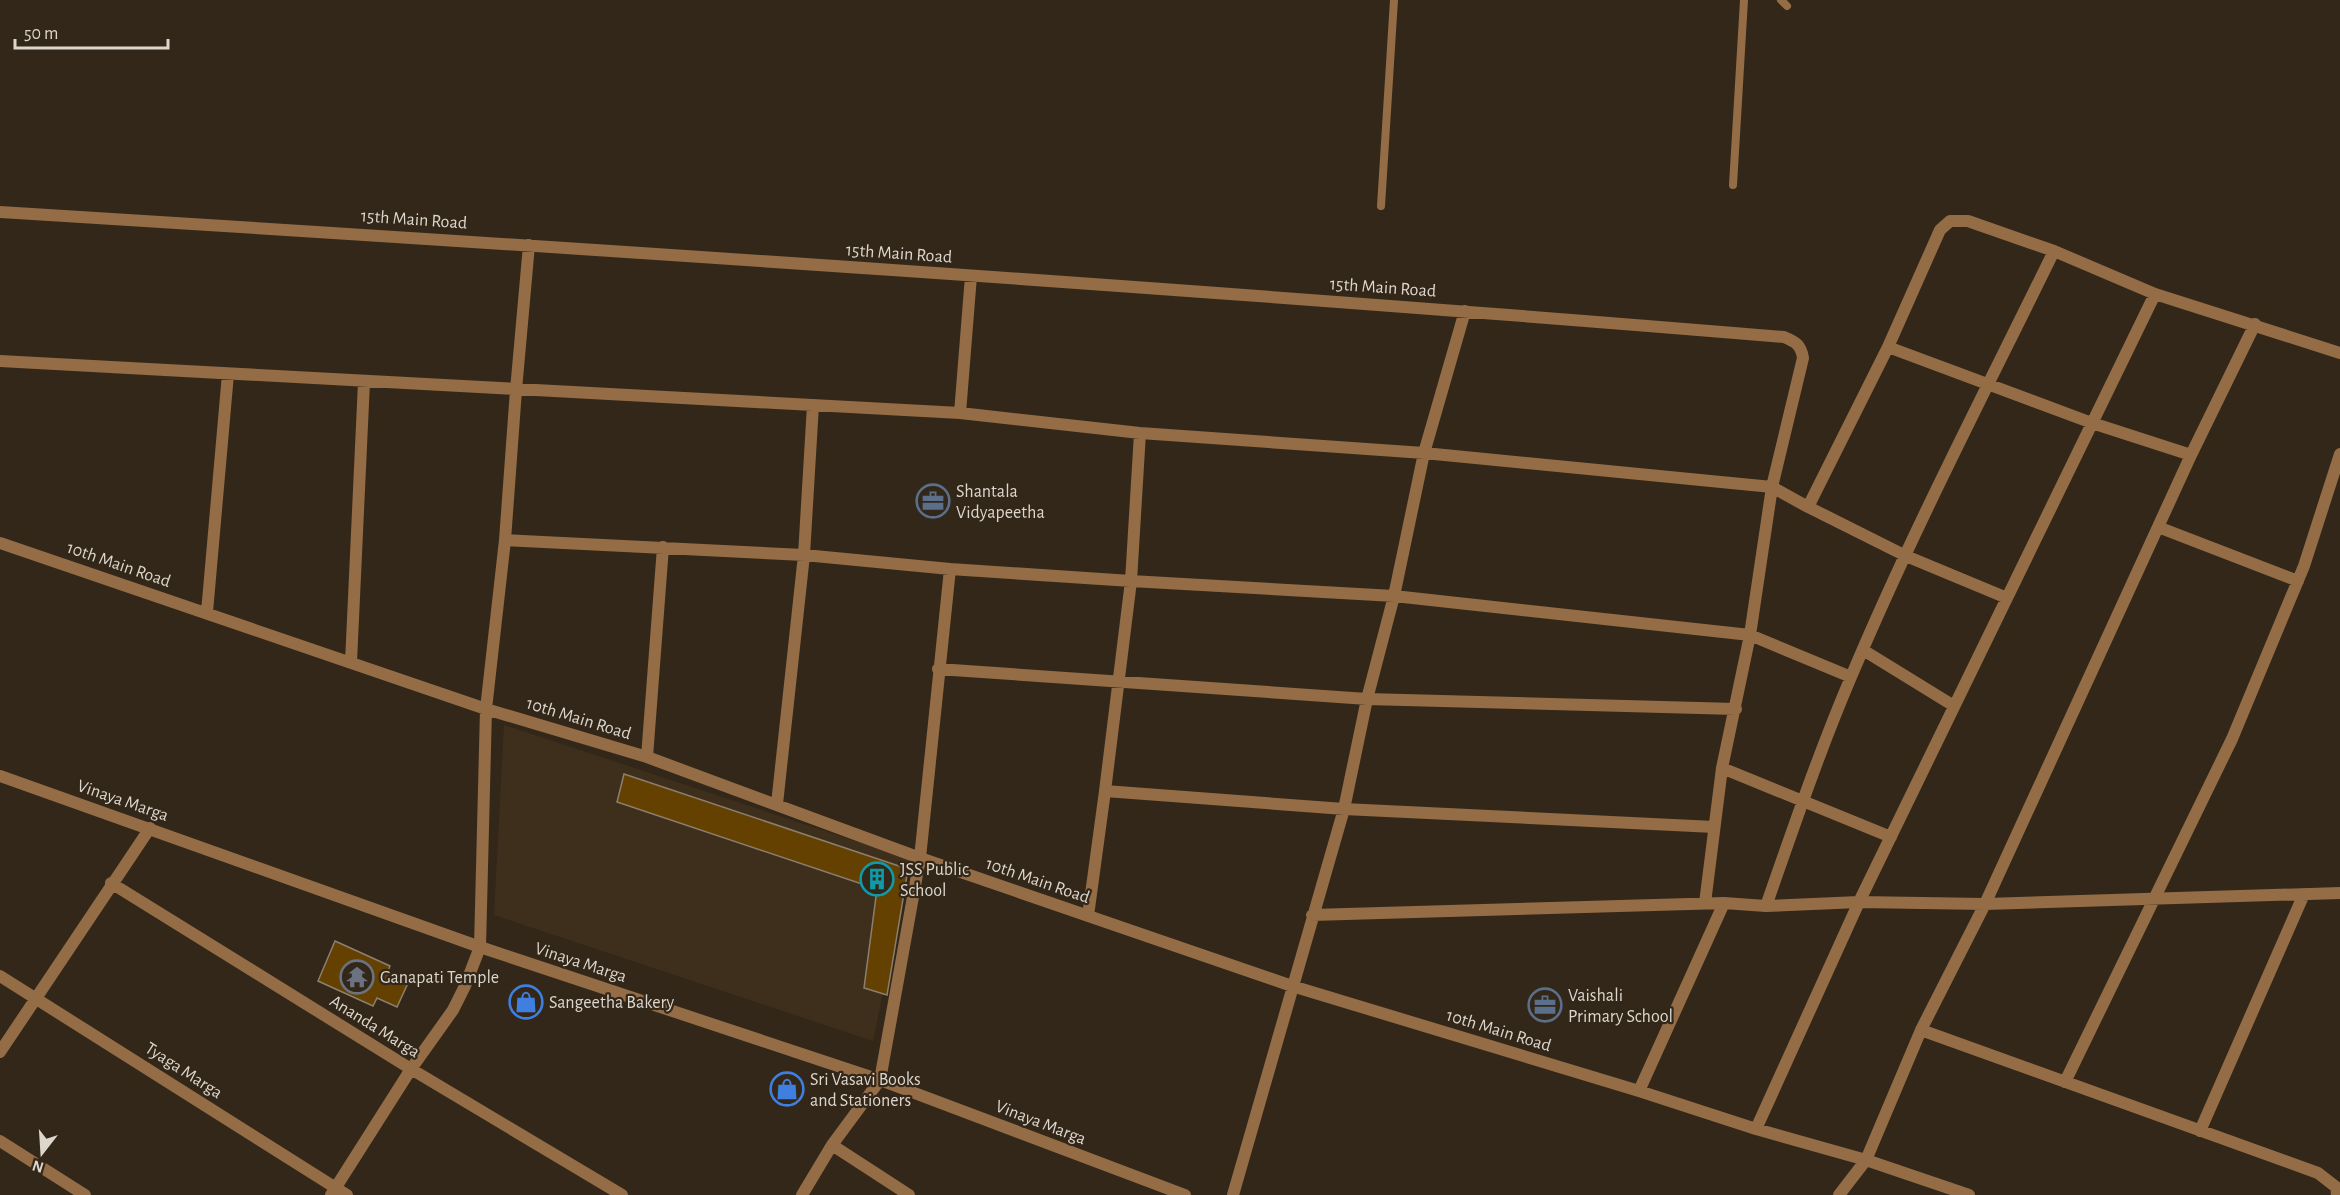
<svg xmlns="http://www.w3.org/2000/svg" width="2340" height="1195" font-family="'Alegreya Sans',sans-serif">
	<rect width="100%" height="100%" fill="#322719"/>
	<path fill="#3d2f1c" d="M 504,725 L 910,859 L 873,1041 L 494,915 Z"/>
	<path fill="#644100" stroke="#8c7f6f" stroke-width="1.5" d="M 624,774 L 908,869 L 887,995 L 864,988 L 877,889 L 617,802 Z
		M 335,941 L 390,966 L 387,973 L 408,983 L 397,1007 L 377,998 L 373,1006 L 318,981 Z"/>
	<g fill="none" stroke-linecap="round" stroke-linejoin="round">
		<path stroke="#946c45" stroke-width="8" d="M 1781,0 L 1787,6
			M 1733,185 L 1744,0
			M 1381,206 L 1394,0"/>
		<path stroke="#946c45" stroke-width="12" d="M 0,212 C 595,249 1190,288 1784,337 C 1796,342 1801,345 1803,358 L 1772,487 L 1750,635 L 1722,768 L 1705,903
			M 1888,347 L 2092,423 L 2191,455
			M 0,361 L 960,413 L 1140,433 L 1424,453 L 1772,487 L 1808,507 L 1888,347 L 1940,230 L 1950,221 L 1968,221 L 2054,251 L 2155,294 L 2340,353
			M 960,413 L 971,276
			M 1808,507 L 1906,556 L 2007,598
			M 2158,527 L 2298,581
			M 505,540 L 804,555 L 950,569 L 1131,581 L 1394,596 L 1750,635 L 1851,677
			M 0,543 L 486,709 L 647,757 L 920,858 L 1292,986 L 1639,1091 L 1756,1129 L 1866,1160 L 1969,1195
			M 207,612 L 228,374
			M 1863,650 L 1954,706
			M 351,662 L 364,382
			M 938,669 L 1367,699 L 1736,709
			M 647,757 L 663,547
			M 1722,768 L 1891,837
			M 1105,791 L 1344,809 L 1714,827
			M 777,804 L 804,555 L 813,405
			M 111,883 L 411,1069 L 622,1195
			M 1766,906 C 1793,829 1819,752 1851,677 C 1912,532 1985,392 2054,251
			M 1312,915 L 1724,903 L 1766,906 L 1859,902 L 1985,904 L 2340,893
			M 1088,916 L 1105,791 L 1131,581 L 1140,433
			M 0,976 L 347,1195
			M 1921,1030 L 2318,1173 L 2336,1187 L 2337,1195
			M 0,1052 L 150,828
			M 2065,1082 L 2232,739 L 2304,566 L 2340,454
			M 1639,1091 L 1724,903
			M 1756,1129 L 1859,902 L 2155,294
			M 2200,1131 L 2304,894
			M 0,1141 L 85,1195
			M 832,1145 L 909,1195
			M 331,1195 L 411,1069 L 453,1010 L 465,986 L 480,947 L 486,709 L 505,540 L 516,390 L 529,245
			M 802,1195 L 832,1145 L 880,1080 L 920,858 L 950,569
			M 1233,1195 L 1344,809 L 1367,699 L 1394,596 L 1424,453 L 1465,311
			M 1839,1195 L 1866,1160 L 1921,1030 L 1985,904 L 2191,455 L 2255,324"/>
		<path stroke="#946c45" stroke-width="12" d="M 0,776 L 480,947 L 880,1080 L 1185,1195"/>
	</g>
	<defs>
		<g id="office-ring" transform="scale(1.725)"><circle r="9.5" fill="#322719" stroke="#5c6f8a" stroke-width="1.5"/><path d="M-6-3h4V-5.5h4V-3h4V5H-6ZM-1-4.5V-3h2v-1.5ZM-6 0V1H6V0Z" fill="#5c6f8a"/></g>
		<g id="building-ring" transform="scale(1.725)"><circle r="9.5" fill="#322719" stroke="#0f9aa8" stroke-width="1.5"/><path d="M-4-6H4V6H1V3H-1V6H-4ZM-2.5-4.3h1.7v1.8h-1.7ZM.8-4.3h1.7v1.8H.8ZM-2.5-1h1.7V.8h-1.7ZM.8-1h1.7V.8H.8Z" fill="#0f9aa8"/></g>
		<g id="temple-ring" transform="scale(1.725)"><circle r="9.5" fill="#322719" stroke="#6b7280" stroke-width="1.5"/><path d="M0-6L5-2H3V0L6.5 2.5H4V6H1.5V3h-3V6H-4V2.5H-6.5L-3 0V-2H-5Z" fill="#6b7280"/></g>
		<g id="shop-ring" transform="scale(1.725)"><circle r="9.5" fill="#322719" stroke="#3f7fe0" stroke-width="1.5"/><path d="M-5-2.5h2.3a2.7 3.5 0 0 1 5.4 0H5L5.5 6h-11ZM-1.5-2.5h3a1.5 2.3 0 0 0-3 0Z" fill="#3f7fe0"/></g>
	</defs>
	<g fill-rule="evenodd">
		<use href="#office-ring" x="933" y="501"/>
		<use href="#building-ring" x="877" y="879"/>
		<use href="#temple-ring" x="357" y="977"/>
		<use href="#shop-ring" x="526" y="1002"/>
		<use href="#office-ring" x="1545" y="1005"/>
		<use href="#shop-ring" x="787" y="1089"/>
	</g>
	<g text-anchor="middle" stroke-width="4.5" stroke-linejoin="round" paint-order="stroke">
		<g font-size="18" fill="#ddd6cd" stroke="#322719">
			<text transform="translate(414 219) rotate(4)" y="6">15th Main Road</text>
			<text transform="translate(899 253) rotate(4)" y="6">15th Main Road</text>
			<text transform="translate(1383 287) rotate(4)" y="6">15th Main Road</text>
			<text transform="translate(119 564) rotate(19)" y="6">10th Main Road</text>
			<text transform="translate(579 718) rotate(17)" y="6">10th Main Road</text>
			<text transform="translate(123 800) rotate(19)" y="6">Vinaya Marga</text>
			<text transform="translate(1038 880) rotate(19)" y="6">10th Main Road</text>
			<text transform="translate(581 962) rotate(18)" y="6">Vinaya Marga</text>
			<text transform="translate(375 1026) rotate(32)" y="6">Ananda Marga</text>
			<text transform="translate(1499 1030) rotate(17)" y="6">10th Main Road</text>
			<text transform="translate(184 1070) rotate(33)" y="6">Tyaga Marga</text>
			<text transform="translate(1041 1122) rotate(21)" y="6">Vinaya Marga</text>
		</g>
		<g font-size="18" fill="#ddd6cd" stroke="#322719" text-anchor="start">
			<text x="956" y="497">Shantala<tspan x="956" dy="21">Vidyapeetha</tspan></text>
			<text x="900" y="875">JSS Public<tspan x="900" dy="21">School</tspan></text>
			<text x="380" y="983">Ganapati Temple</text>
			<text x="1568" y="1001">Vaishali<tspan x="1568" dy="21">Primary School</tspan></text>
			<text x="549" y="1008">Sangeetha Bakery</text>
			<text x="810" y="1085">Sri Vasavi Books<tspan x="810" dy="21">and Stationers</tspan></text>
		</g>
	</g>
	<g transform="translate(42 1153) rotate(197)" stroke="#322719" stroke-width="4.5" paint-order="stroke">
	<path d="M0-4.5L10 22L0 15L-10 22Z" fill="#ddd6cd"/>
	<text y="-9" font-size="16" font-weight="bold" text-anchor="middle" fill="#ddd6cd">N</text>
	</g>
	<path d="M15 39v9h153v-9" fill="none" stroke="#ddd6cd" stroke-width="3"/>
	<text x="24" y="39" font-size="18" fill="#ddd6cd" stroke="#322719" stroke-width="4.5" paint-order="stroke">50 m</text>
</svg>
